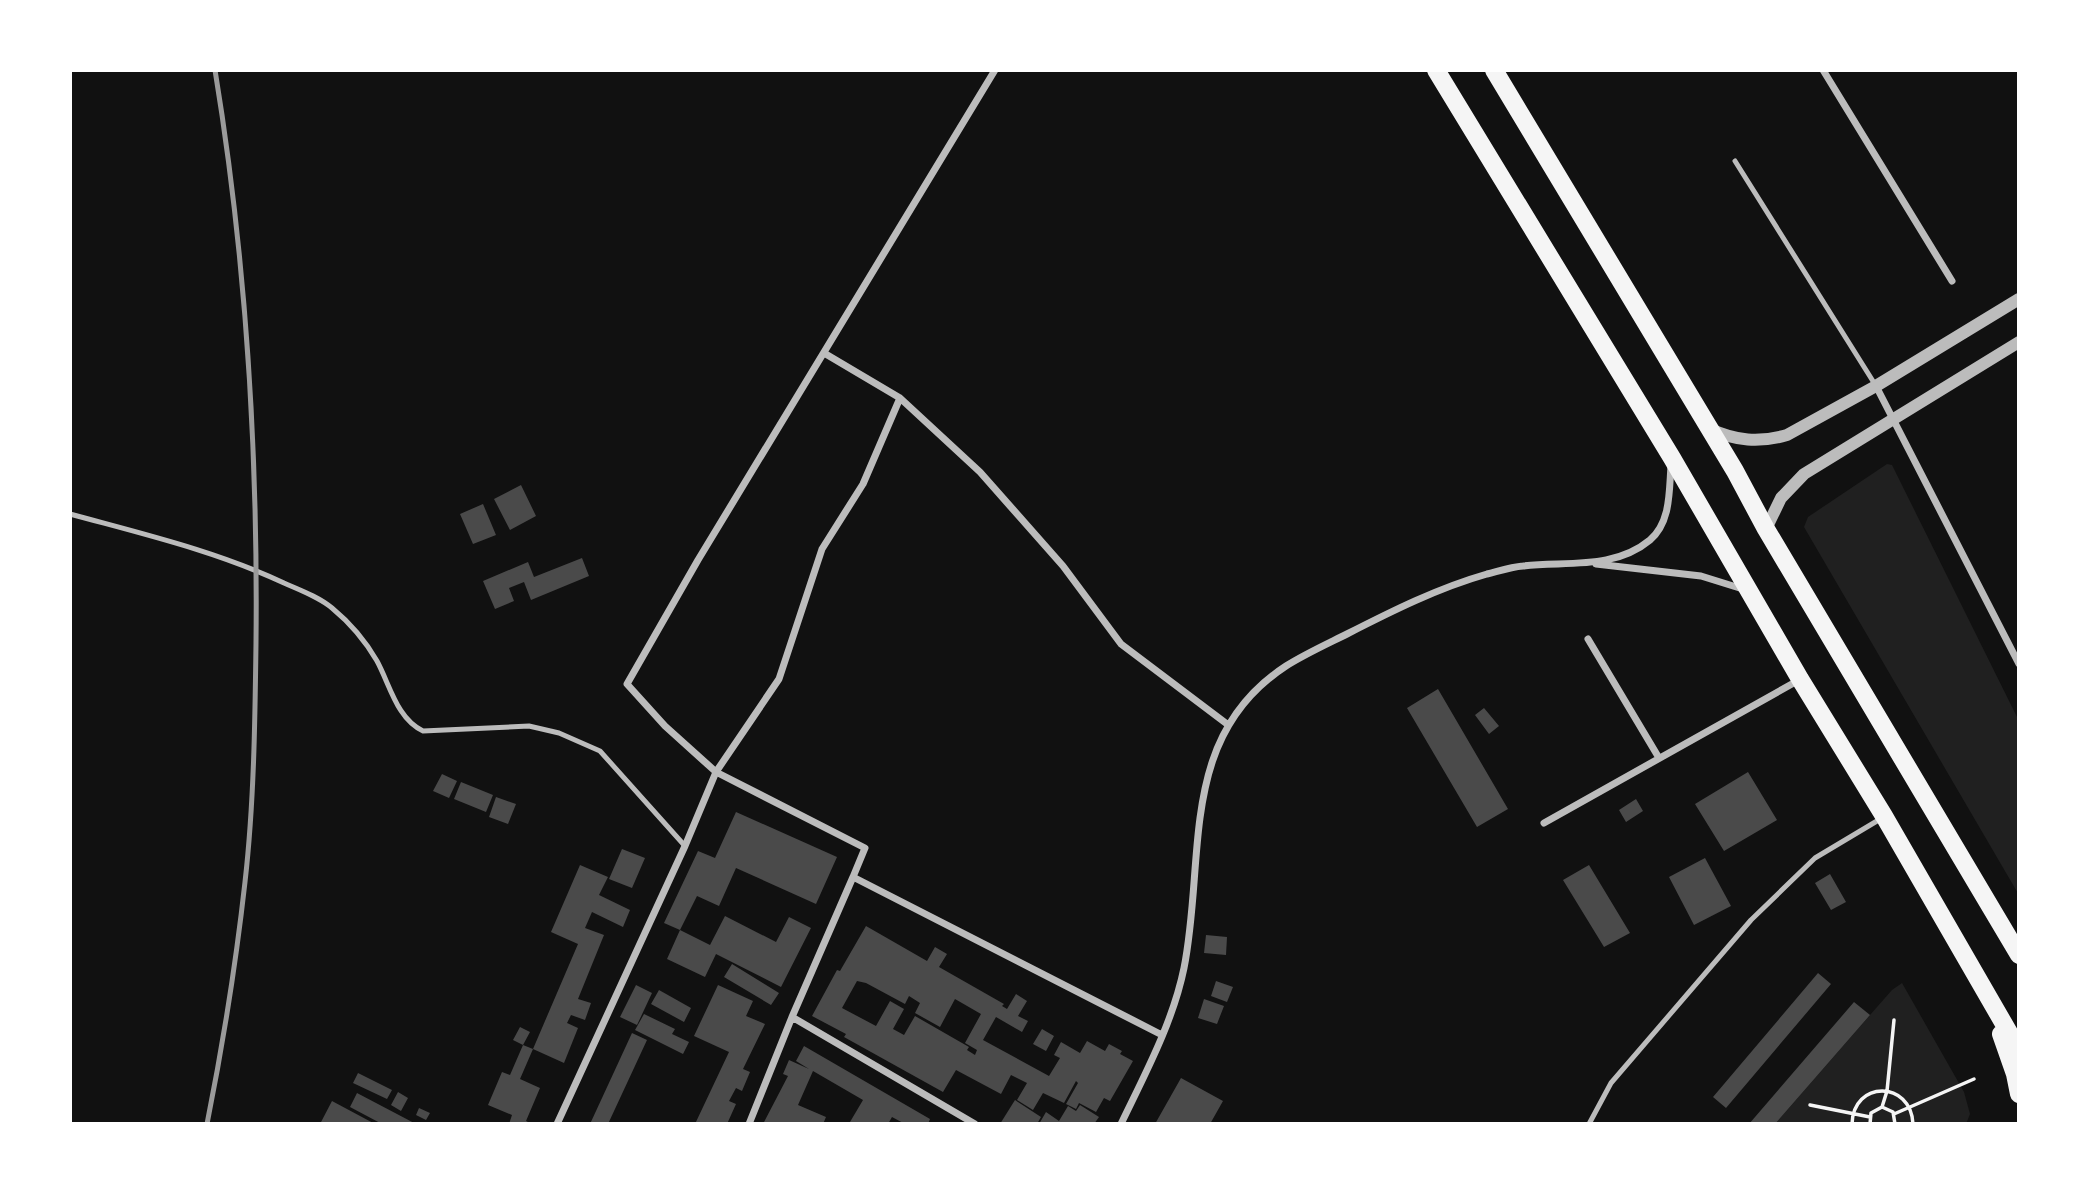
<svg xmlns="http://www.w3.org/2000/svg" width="2089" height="1194" font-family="'Archivo Narrow',sans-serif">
	<rect width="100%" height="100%" fill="#111"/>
	<path fill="#202020" d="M 1887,464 L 1892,465 L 2019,721 L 2019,895 L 1804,527 L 1808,517 Z
		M 1902,983 L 1964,1092 L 1970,1114 L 1966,1124 L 1775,1124 L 1870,1015 L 1892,990 Z"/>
	<path fill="#4a4a4a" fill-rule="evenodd" d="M 521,485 L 536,516 L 510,530 L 494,499 Z
		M 483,504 L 496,535 L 473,544 L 460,514 Z
		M 582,558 L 589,576 L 531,600 L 524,582 L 509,588 L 514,601 L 495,609 L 483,581 L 528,562 L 534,577 Z
		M 1438,689 L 1508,809 L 1477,827 L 1407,708 Z
		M 1484,708 L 1499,726 L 1489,734 L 1475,715 Z
		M 1748,772 L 1777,820 L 1724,851 L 1695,804 Z
		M 442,774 L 457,781 L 449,798 L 433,791 Z
		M 461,782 L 493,795 L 486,812 L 454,799 Z
		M 496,797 L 516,804 L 508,824 L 489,817 Z
		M 1636,799 L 1643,811 L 1626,822 L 1619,810 Z
		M 736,812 L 837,857 L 816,904 L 736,868 L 719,906 L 697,896 L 680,930 L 664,923 L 698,851 L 715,858 Z
		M 622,849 L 645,858 L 632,888 L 609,879 Z
		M 1705,858 L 1731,906 L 1694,925 L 1669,877 Z
		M 580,865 L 608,877 L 599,895 L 630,910 L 623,927 L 592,912 L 585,928 L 604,935 L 578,999 L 591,1003 L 585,1020 L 571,1015 L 567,1023 L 578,1028 L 564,1063 L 533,1049 L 578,944 L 551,932 Z
		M 1589,865 L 1630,933 L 1604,947 L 1563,880 Z
		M 1830,874 L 1846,902 L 1831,910 L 1815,883 Z
		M 725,916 L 776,942 L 789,917 L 811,928 L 781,987 L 716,954 L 705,977 L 667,959 L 680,930 L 710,945 Z
		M 866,926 L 927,961 L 935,947 L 947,954 L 939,967 L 1004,1004 L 1002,1006 L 1007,1009 L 1016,994 L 1027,1001 L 1018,1016 L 1028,1021 L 1022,1032 L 996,1017 L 983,1040 L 1049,1076 L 1060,1058 L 1054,1055 L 1061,1042 L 1080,1053 L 1087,1041 L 1105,1051 L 1109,1044 L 1122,1051 L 1120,1054 L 1133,1061 L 1110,1101 L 1104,1098 L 1096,1112 L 1079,1103 L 1076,1109 L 1066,1104 L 1078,1083 L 1076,1081 L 1064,1103 L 1043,1093 L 1033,1110 L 1017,1100 L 1027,1083 L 1011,1075 L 1001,1094 L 956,1070 L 943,1092 L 844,1037 L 846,1034 L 812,1016 L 837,970 L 840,971 ZM 857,981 L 866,983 L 905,1004 L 909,996 L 920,1003 L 915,1013 L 940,1027 L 955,999 L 981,1014 L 965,1043 L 977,1050 L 975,1055 L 967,1050 L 969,1047 L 915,1016 L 904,1035 L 893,1029 L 904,1009 L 890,1001 L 876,1026 L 842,1008 Z
		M 1206,935 L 1227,937 L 1226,955 L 1204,953 Z
		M 732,964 L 779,993 L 771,1005 L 724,977 Z
		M 1818,973 L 1831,984 L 1726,1108 L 1713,1097 Z
		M 1216,981 L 1233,987 L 1227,1002 L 1211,996 Z
		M 636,985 L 652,993 L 637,1025 L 620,1017 Z
		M 718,985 L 753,1001 L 746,1016 L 765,1024 L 743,1069 L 750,1072 L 742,1091 L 736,1088 L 729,1101 L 736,1104 L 727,1124 L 695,1124 L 729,1052 L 694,1036 Z
		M 659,990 L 691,1008 L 684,1022 L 651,1004 Z
		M 1204,999 L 1224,1006 L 1217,1024 L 1198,1018 Z
		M 1854,1002 L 1870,1015 L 1775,1124 L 1749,1124 Z
		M 644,1014 L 675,1029 L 672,1034 L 689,1042 L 683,1054 L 635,1030 Z
		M 520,1027 L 530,1032 L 523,1045 L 513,1040 Z
		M 1042,1029 L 1054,1036 L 1046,1051 L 1033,1044 Z
		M 632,1033 L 647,1040 L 608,1124 L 590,1124 Z
		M 523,1045 L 533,1049 L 520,1079 L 540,1088 L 526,1121 L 532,1124 L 509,1124 L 512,1115 L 488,1105 L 502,1072 L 510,1075 Z
		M 804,1046 L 930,1119 L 928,1124 L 905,1124 L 892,1117 L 888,1124 L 854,1124 L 850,1122 L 863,1100 L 813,1071 L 798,1105 L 826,1117 L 823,1124 L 763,1124 L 788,1076 L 783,1074 L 789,1060 L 809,1069 L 796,1061 Z
		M 358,1073 L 392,1090 L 387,1099 L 353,1083 Z
		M 1181,1078 L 1223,1101 L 1210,1124 L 1155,1124 Z
		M 398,1092 L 408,1098 L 401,1111 L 391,1105 Z
		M 357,1093 L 416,1124 L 382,1124 L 350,1107 Z
		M 1015,1100 L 1041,1117 L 1037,1124 L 1000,1124 Z
		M 332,1101 L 375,1124 L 320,1124 Z
		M 1080,1105 L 1099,1117 L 1094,1124 L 1039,1124 L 1046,1112 L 1059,1121 L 1068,1106 L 1076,1111 Z
		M 419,1108 L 430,1113 L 426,1120 L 416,1115 Z"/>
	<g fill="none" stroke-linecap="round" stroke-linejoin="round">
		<path stroke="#f5f5f5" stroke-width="3.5" d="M 1810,1105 L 1870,1117
			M 1882,1107 L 1887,1091 L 1894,1020
			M 1894,1114 L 1974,1079
			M 1852,1124 C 1853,1080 1911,1080 1913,1124
			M 1870,1124 L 1871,1113 L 1882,1107 L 1893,1112 L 1895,1124"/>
		<path stroke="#bcbcbc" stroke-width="5" d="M 1735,161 L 1876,386
			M 70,514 C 143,534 216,551 284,583 C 300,590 319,597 332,608 C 349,622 366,642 377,661 C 390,685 397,719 423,731 L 529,726 L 559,733 L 600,751 L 685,846
			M 1589,1124 L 1611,1083 L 1751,920 L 1815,858 L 1882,818"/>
		<path stroke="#bcbcbc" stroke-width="7" d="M 995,70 L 698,560 L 627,684 L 665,726 L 716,772 L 865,848 L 853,877 L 1162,1035
			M 1823,70 L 1952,281
			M 1876,386 L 2019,664
			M 900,398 L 980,472 L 1063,566 L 1121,644 L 1227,724
			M 1596,564 L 1701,576 L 1746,590
			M 1588,639 L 1659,758
			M 1544,823 L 1799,680
			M 792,1017 L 853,877
			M 557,1124 L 685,846 L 716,772 L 779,679 L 822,549 L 863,484 L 900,398 L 824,353
			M 749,1124 L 792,1017 L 975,1124
			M 1121,1124 C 1145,1074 1173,1022 1184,968 C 1206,858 1177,737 1286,666 C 1305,654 1327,644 1347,634 C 1392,611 1438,588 1487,574 C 1499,571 1511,567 1523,566 C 1566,561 1614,570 1650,540 C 1671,522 1669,491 1671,466"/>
		<path stroke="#bcbcbc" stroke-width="12" d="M 1710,429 C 1736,441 1759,443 1787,435 L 1876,386 L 2019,299
			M 1766,529 L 1781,498 L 1804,474 L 2019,342"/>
		<path stroke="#f5f5f5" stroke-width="18" d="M 1436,70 L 1672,458 L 1800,679 L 1884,816 L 2019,1050
			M 1494,70 L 1735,471 L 1766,529 L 2019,955
			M 2001,1034 L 2015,1074 L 2019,1094"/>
		<path stroke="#9a9a9a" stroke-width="5" d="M 207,1124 C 223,1044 236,963 245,882 C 254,803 255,722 256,643 C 258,451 246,259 215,70"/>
	</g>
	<rect width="2089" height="1194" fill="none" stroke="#ffffff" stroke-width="144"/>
</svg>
